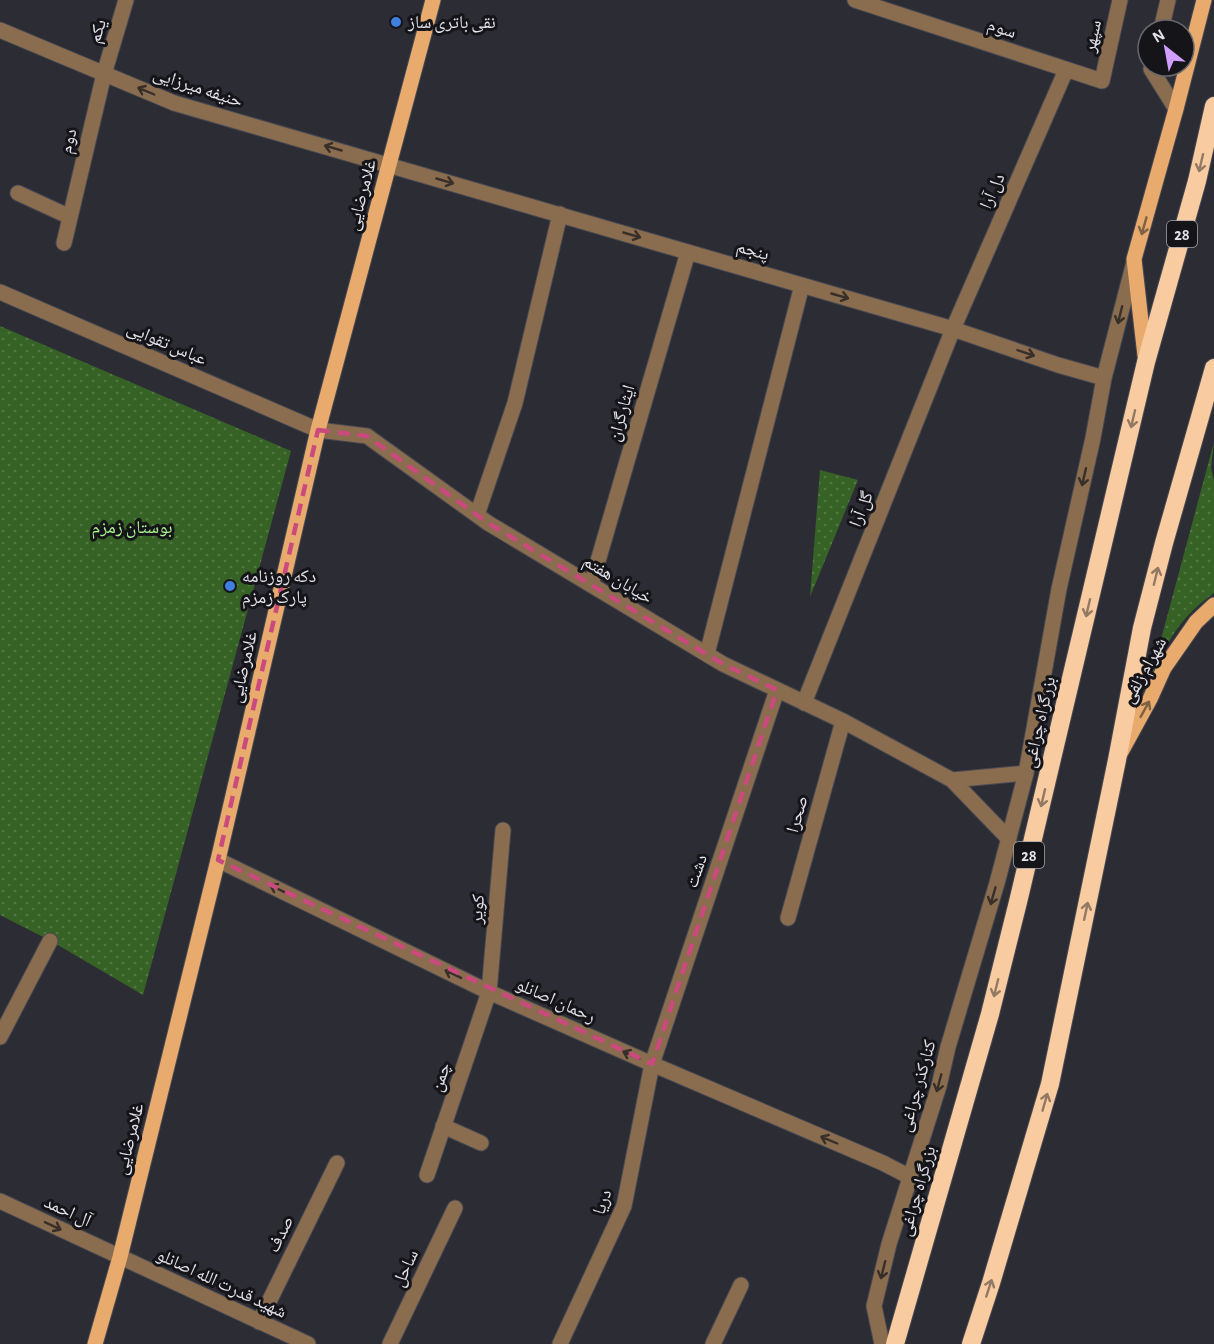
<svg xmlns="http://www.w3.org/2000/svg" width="1214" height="1344" font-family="'Alegreya Sans','Noto Naskh Arabic',sans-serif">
	<defs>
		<pattern id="green-dots" width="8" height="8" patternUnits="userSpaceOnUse" patternTransform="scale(1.5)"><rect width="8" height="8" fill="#366225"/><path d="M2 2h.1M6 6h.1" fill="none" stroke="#537845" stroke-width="1.8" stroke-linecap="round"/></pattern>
	</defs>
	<rect width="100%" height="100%" fill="#2c2c35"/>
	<path fill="url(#green-dots)" d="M 0,326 L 291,451 L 143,995 L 51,941 L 0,915 Z
		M 1214,442 L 1211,468 L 1214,480 L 1214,593 C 1173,622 1163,651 1146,695 Z
		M 820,470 L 858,480 L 810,597 Z"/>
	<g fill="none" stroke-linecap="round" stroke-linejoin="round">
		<g stroke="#494952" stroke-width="17">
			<path id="minor" d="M 855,0 L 1102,81 L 1120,0
				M 0,30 L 174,103 L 953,329 L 1058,365 L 1104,378
				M 1161,30 L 1168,0
				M 1152,66 L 1151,69 L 1176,109
				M 18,193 L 70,217
				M 64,243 L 104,74 L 126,0
				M 0,292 L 318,430 L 367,436 L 488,523 L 723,664 L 843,721 L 952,780 L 1009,839
				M 477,515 L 515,403 L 560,214
				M 591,585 L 688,252
				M 707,654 L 802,285
				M 804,703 L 953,329 L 1066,70
				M 952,780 L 1026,773
				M 218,860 L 489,992 L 652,1064 L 883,1163 L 910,1177
				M 788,918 L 843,721
				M 0,1037 L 50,941
				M 443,1126 L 481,1143
				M 427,1175 L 489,992 L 503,830
				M 0,1201 L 308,1344
				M 259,1322 L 337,1163
				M 390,1344 L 455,1208
				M 560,1344 L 624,1206 L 652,1064 L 777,690
				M 713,1344 L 741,1285
				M 882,1344 L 874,1306 L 889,1244 L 939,1086 L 948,1047 L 997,883 L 1026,773 L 1059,589 L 1093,438 L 1104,378 L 1134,262"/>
		</g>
		<g stroke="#494952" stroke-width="17">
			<path id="major" d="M 1145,356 L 1134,259 L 1176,109 L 1204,0
				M 1121,752 L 1150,699 L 1164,668 L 1196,622 L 1214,605
				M 95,1344 L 120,1257 L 218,860 L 318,430 L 433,0"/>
		</g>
		<g stroke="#494952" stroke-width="20">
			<path id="highway" d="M 895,1344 L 990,1014 L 1018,902 L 1146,362 L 1197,181 L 1214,106
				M 971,1344 L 991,1283 L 1050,1084 L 1117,760 L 1142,628 L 1164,543 L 1214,368"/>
		</g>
		<use href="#minor" stroke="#8a6c4f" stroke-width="15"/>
		<use href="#major" stroke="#e8ab6d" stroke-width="15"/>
		<use href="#highway" stroke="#f8cba0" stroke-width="18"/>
	</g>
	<defs><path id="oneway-shaft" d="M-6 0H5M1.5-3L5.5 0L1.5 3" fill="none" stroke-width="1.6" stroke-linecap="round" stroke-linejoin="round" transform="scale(1.5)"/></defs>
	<g stroke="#382f29">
		<use href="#oneway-shaft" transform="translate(146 91) rotate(-157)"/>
		<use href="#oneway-shaft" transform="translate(333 148) rotate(-164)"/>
		<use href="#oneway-shaft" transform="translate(445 181) rotate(16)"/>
		<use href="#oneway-shaft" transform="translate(632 235) rotate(16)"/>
		<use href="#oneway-shaft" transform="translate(840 296) rotate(16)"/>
		<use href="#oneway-shaft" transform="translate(1120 315) rotate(104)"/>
		<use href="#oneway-shaft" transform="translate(1026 353) rotate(19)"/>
		<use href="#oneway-shaft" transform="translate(1084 477) rotate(103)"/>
		<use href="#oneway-shaft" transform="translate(278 889) rotate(-154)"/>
		<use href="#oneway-shaft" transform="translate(993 896) rotate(106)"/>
		<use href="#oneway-shaft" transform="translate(453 974) rotate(-154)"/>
		<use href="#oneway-shaft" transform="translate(631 1055) rotate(-156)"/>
		<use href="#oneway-shaft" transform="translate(939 1083) rotate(105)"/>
		<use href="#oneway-shaft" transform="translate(829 1140) rotate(-157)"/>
		<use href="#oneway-shaft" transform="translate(53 1226) rotate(25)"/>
		<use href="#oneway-shaft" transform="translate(883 1270) rotate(104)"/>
	</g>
	<g stroke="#927963">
		<use href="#oneway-shaft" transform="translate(1201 163) rotate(103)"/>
		<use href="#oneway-shaft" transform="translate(1133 419) rotate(103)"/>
		<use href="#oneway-shaft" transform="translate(1156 576) rotate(-76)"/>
		<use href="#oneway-shaft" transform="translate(1088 608) rotate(103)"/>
		<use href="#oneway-shaft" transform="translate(1043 798) rotate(103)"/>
		<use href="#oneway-shaft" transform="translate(1086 911) rotate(-78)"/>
		<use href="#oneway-shaft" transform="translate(996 988) rotate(104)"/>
		<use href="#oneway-shaft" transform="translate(1045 1102) rotate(-74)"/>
		<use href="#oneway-shaft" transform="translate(989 1288) rotate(-72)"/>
	</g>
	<g stroke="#7e6043">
		<use href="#oneway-shaft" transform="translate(1144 226) rotate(106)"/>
		<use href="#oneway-shaft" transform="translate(1145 709) rotate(-61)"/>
	</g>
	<path fill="none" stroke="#ca4a7e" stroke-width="4.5" stroke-dasharray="12 8" stroke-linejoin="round" d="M 318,430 L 367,436 L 488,523 L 723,664 L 777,690 L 652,1064 L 218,860 Z"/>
	<g fill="#3f7fe0" stroke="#151519" stroke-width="2">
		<circle cx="396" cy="22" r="6"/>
		<circle cx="230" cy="586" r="6"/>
	</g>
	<g text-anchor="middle" stroke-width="6" stroke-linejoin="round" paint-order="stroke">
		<g fill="#151519" stroke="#a5a4ab" stroke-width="1.5">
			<rect x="1167" y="221" width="30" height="26" rx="4.5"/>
			<rect x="1014" y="842" width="30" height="26" rx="4.5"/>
		</g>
		<g font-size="16" font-weight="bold" fill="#e3e2e9">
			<text x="1182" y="240">28</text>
			<text x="1029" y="861">28</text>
		</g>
		<g font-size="18" fill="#e3e2e9" stroke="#151519" text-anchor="start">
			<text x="408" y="28">نقی باتری ساز</text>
			<text x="242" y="582">دکه روزنامه<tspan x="242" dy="21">پارک زمزم</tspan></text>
		</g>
		<g font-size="18" fill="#e3e2e9" stroke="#151519">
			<text transform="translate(1002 28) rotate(18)" y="6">سوم</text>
			<text transform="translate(97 31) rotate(-73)" y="6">یکم</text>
			<text transform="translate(1092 36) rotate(-78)" y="6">سپهر</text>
			<text transform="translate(198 87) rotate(18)" y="6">حنیفه میرزایی</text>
			<text transform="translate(68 141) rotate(-77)" y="6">دوم</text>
			<text transform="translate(992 191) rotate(-66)" y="6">دل آرا</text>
			<text transform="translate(361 195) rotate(-75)" y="6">غلامرضایی</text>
			<text transform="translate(753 250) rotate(16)" y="6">پنجم</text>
			<text transform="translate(167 343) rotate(23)" y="6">عباس تقوایی</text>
			<text transform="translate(621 413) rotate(-74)" y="6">ایثارگران</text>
			<text transform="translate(861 509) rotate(-68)" y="6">گل آرا</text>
			<text transform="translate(618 579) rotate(31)" y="6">خیابان هفتم</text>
			<text transform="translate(243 667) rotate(-77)" y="6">غلامرضایی</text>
			<text transform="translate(1144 670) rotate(-61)" y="6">شهرام زلفی</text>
			<text transform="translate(1039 722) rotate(-77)" y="6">بزرگراه چراغی</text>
			<text transform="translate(797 814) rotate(-74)" y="6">صحرا</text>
			<text transform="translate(696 871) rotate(-71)" y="6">دشت</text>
			<text transform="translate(477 909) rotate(-85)" y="6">کویر</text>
			<text transform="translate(556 1000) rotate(24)" y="6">رحمان اصانلو</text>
			<text transform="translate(440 1077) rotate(-71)" y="6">چمن</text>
			<text transform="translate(917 1086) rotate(-74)" y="6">کنارکذر چراغی</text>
			<text transform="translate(129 1139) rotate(-76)" y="6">غلامرضایی</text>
			<text transform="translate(917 1191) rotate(-74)" y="6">بزرگراه چراغی</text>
			<text transform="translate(602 1202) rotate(-71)" y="6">دریا</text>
			<text transform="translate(68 1211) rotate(25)" y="6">آل احمد</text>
			<text transform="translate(280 1234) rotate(-64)" y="6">صدف</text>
			<text transform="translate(405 1268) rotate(-65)" y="6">ساحل</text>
			<text transform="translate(222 1283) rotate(25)" y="6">شهید قدرت الله اصانلو</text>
		</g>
		<g font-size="18" fill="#a9f68e" stroke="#151519">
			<text x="132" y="533">بوستان زمزم</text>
		</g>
	</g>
	<g transform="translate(1166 48) rotate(329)"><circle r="28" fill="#151519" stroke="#67676c" stroke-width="1.5"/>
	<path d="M0-4.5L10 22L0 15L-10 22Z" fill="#d19dfe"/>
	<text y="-9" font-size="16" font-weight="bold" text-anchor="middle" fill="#e3e2e9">N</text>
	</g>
</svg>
